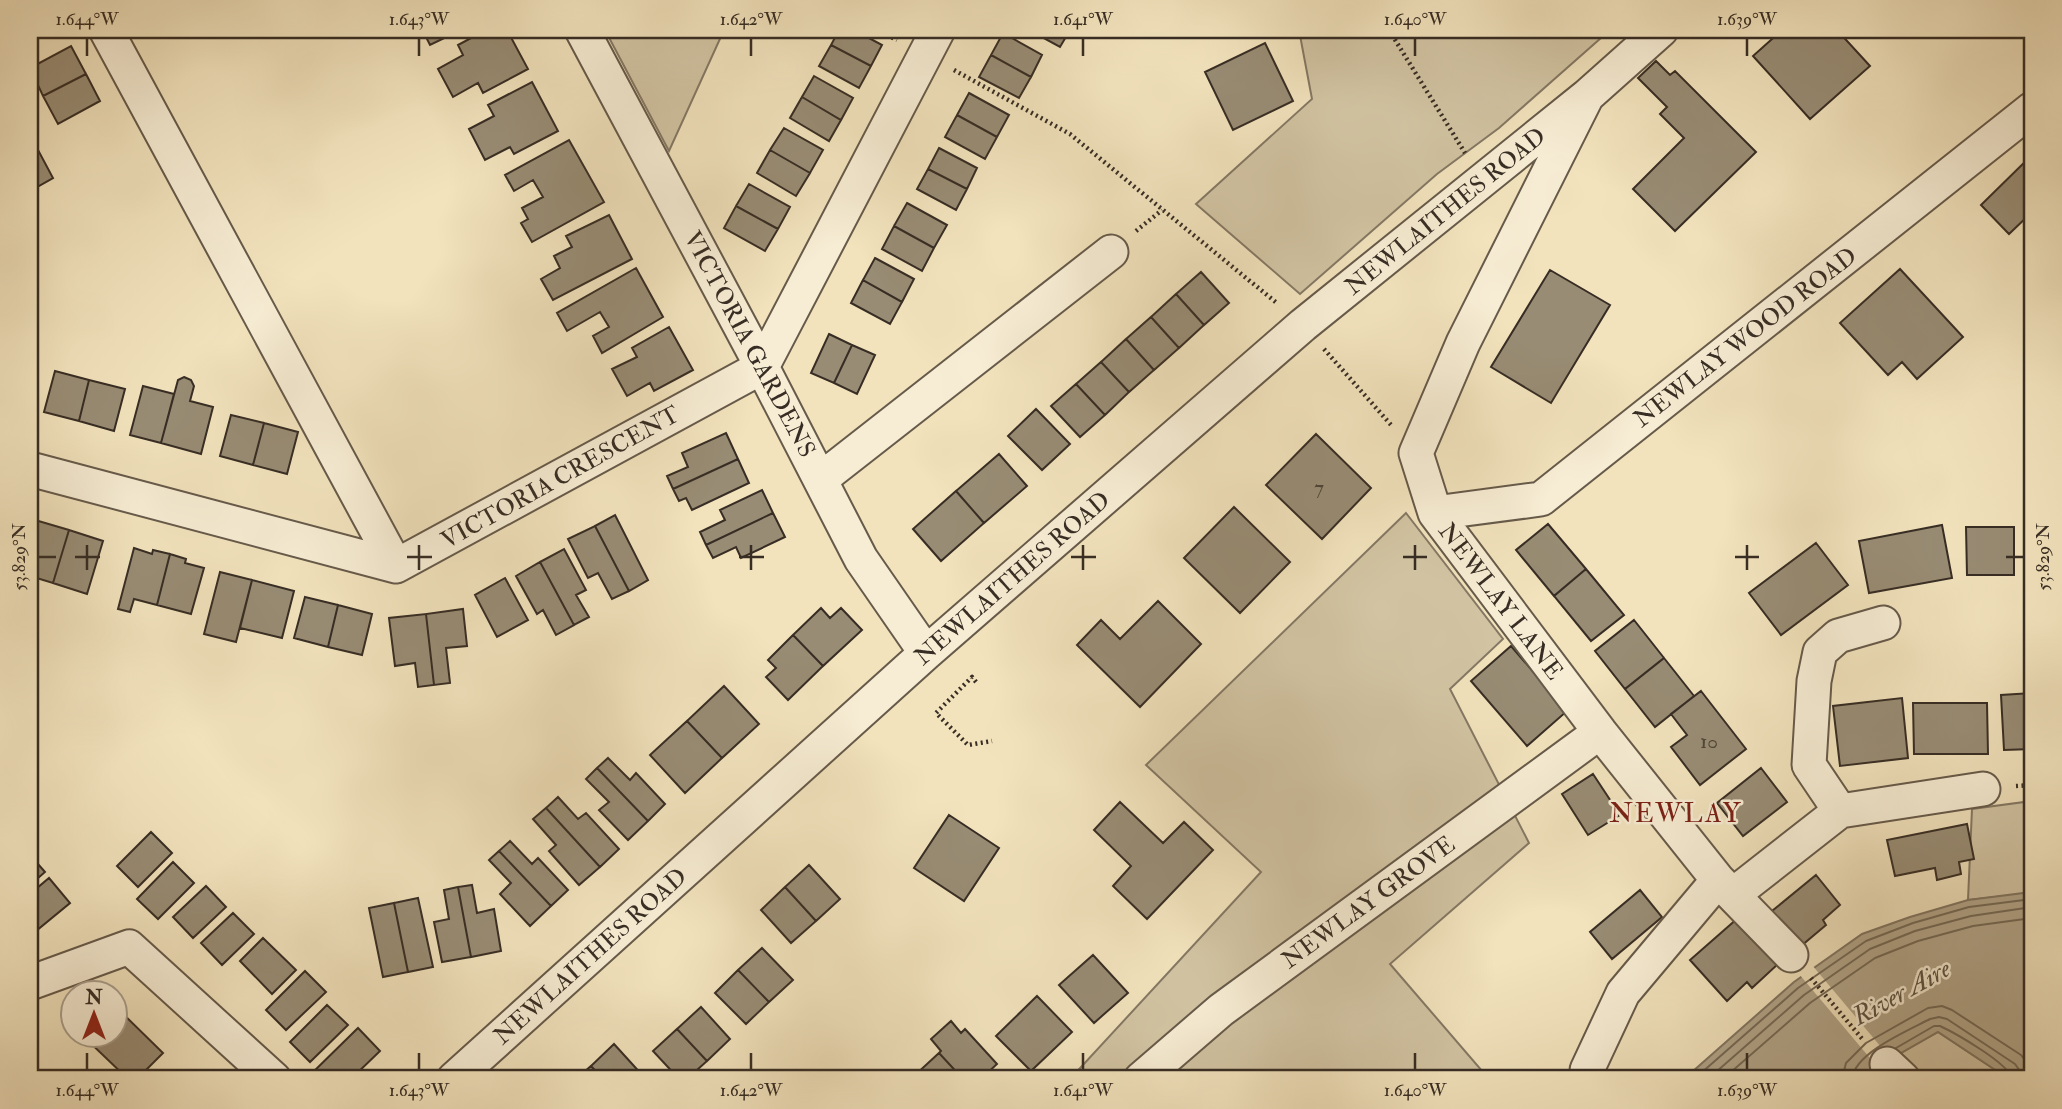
<svg xmlns="http://www.w3.org/2000/svg" width="2062" height="1109" font-family="'IM FELL Double Pica',serif">
	<rect width="100%" height="100%" fill="#f2e3bd"/>
	<filter id="stains"><feTurbulence type="fractalNoise" baseFrequency=".00286" numOctaves="4"/><feColorMatrix values="0 0 0 0 .2 0 0 0 0 .09 0 0 0 0 .02 0 0 0 .5 -.17"/></filter>
	<radialGradient id="worn" r=".72"><stop offset=".6" stop-color="#630" stop-opacity="0"/><stop offset="1" stop-color="#630" stop-opacity=".3"/></radialGradient>
	<path fill="#d2c4a3" stroke="#847864" stroke-width="2" d="M 605,30 L 724,30 L 669,151 Z
		M 1299,30 L 1610,30 L 1499,128 L 1437,174 L 1300,294 L 1196,204 L 1312,99 Z
		M 1406,513 L 1503,639 L 1450,689 L 1529,843 L 1390,964 L 1489,1079 L 1070,1079 L 1261,872 L 1146,765 Z
		M 2032,801 L 2032,893 L 1968,900 L 1972,809 Z
		M 1938,1032 L 2009,1079 L 1865,1079 L 1880,1065 Z"/>
	<path fill="#b2a589" stroke="#817561" stroke-width="2" d="M 2032,892 L 2032,1079 L 2009,1079 L 1938,1032 L 1880,1065 L 1865,1079 L 1692,1079 L 1692,1072 L 1794,982 L 1862,934 L 1910,917 L 1968,900 Z"/>
	<path fill="#f2e3bd" d="M 1812,965 L 1892,1060 L 1880,1070 L 1799,974 Z"/>
	<g fill="none" stroke-linecap="round" stroke-linejoin="round">
		<path stroke="#746956" stroke-width="2" d="M 1896,1048 L 1934,1026 L 1940,1026 C 1955,1033 2010,1064 2012,1079
			M 1699,1079 L 1700,1074 L 1798,988 L 1866,941 L 1913,923 L 1969,907 L 2032,899
			M 1708,1079 L 1804,995 L 1870,949 L 1915,931 L 1971,916 L 2032,907
			M 1723,1079 L 1810,1003 L 1875,958 L 1918,941 L 1973,926 L 2032,918
			M 1842,1079 L 1846,1063 L 1866,1043 L 1928,1008 L 1942,1006 L 1952,1010 L 2021,1055 L 2029,1065 L 2032,1079
			M 1852,1079 C 1854,1053 1909,1030 1930,1019 L 1939,1017 L 1947,1019 L 2015,1064 L 2020,1071 L 2021,1079"/>
	</g>
	<path fill="#988c74" stroke="#372d24" stroke-width="2" d="M 30,30 L 52,30 L 30,41 Z
		M 424,30 L 461,30 L 430,45 L 423,31 Z
		M 486,30 L 507,30 L 528,69 L 483,93 L 478,83 L 453,97 L 438,69 L 463,55 L 458,45 Z
		M 839,30 L 854,30 L 882,45 L 871,66 L 831,45 Z
		M 1029,30 L 1070,30 L 1060,47 Z
		M 1782,30 L 1837,30 L 1870,66 L 1810,119 L 1753,56 Z
		M 1003,33 L 1042,55 L 1031,77 L 991,55 Z
		M 1265,43 L 1293,101 L 1233,130 L 1205,72 Z
		M 831,45 L 871,66 L 859,88 L 819,66 Z
		M 71,46 L 86,74 L 43,96 L 30,68 Z
		M 991,55 L 1031,77 L 1019,98 L 979,77 Z
		M 1656,61 L 1670,75 L 1675,71 L 1756,152 L 1675,231 L 1633,189 L 1684,138 L 1660,114 L 1667,107 L 1638,78 Z
		M 86,74 L 100,101 L 58,124 L 43,96 Z
		M 814,76 L 853,98 L 841,120 L 802,97 Z
		M 532,82 L 558,131 L 514,154 L 510,147 L 485,160 L 469,129 L 494,116 L 488,105 Z
		M 969,93 L 1009,115 L 997,137 L 957,115 Z
		M 802,97 L 841,120 L 829,141 L 790,118 Z
		M 957,115 L 997,137 L 985,159 L 945,137 Z
		M 784,128 L 823,150 L 810,173 L 770,150 Z
		M 30,135 L 53,178 L 30,191 Z
		M 569,140 L 604,202 L 532,242 L 521,223 L 528,219 L 522,208 L 543,197 L 533,180 L 514,191 L 505,175 Z
		M 939,148 L 977,168 L 967,189 L 928,169 Z
		M 770,150 L 810,173 L 796,196 L 757,173 Z
		M 2032,155 L 2032,212 L 2009,234 L 1981,205 Z
		M 928,169 L 967,189 L 956,210 L 917,189 Z
		M 749,184 L 790,207 L 778,229 L 736,206 Z
		M 907,203 L 947,225 L 934,248 L 894,226 Z
		M 736,206 L 778,229 L 765,251 L 724,228 Z
		M 609,215 L 632,259 L 553,300 L 541,279 L 560,268 L 554,256 L 572,247 L 566,236 Z
		M 894,226 L 934,248 L 922,271 L 882,249 Z
		M 875,258 L 914,279 L 902,302 L 863,280 Z
		M 636,268 L 663,317 L 602,353 L 593,336 L 609,327 L 600,312 L 567,331 L 557,313 Z
		M 1900,269 L 1963,337 L 1917,379 L 1902,362 L 1888,375 L 1840,323 Z
		M 1550,270 L 1610,305 L 1551,403 L 1491,367 Z
		M 1201,272 L 1229,303 L 1204,325 L 1176,294 Z
		M 863,280 L 902,302 L 890,324 L 851,303 Z
		M 1176,294 L 1204,325 L 1179,348 L 1151,317 Z
		M 1151,317 L 1179,348 L 1154,370 L 1126,339 Z
		M 669,327 L 693,370 L 654,391 L 650,383 L 627,396 L 612,369 L 637,357 L 632,348 Z
		M 829,334 L 852,345 L 834,383 L 811,373 Z
		M 1126,339 L 1154,370 L 1129,392 L 1101,362 Z
		M 852,345 L 875,355 L 857,394 L 834,383 Z
		M 1101,362 L 1129,392 L 1105,415 L 1076,384 Z
		M 55,371 L 89,380 L 79,421 L 44,412 Z
		M 184,377 L 191,380 L 194,386 L 190,401 L 213,407 L 201,454 L 161,443 L 178,380 Z
		M 89,380 L 125,389 L 114,431 L 79,421 Z
		M 1076,384 L 1105,415 L 1080,437 L 1051,406 Z
		M 143,386 L 174,394 L 161,443 L 130,435 Z
		M 1036,409 L 1070,444 L 1042,470 L 1008,436 Z
		M 231,415 L 264,423 L 253,465 L 220,456 Z
		M 264,423 L 298,432 L 287,474 L 253,465 Z
		M 726,433 L 738,459 L 673,489 L 667,476 L 688,467 L 682,453 Z
		M 1316,434 L 1371,488 L 1322,539 L 1266,485 Z
		M 999,454 L 1027,486 L 984,523 L 956,491 Z
		M 738,459 L 749,483 L 692,510 L 686,498 L 679,501 L 673,489 Z
		M 762,490 L 773,513 L 706,545 L 700,532 L 725,520 L 720,510 Z
		M 956,491 L 984,523 L 941,561 L 913,529 Z
		M 1234,507 L 1290,562 L 1240,613 L 1184,558 Z
		M 773,513 L 785,537 L 741,558 L 736,547 L 713,558 L 706,545 Z
		M 615,515 L 648,580 L 629,591 L 595,526 Z
		M 35,520 L 69,530 L 53,583 L 30,576 L 30,537 Z
		M 1548,524 L 1586,569 L 1554,596 L 1516,550 Z
		M 1942,525 L 1952,578 L 1869,593 L 1859,541 Z
		M 595,526 L 629,591 L 612,599 L 598,573 L 588,578 L 568,539 Z
		M 1966,527 L 2014,527 L 2014,575 L 1967,575 Z
		M 69,530 L 103,541 L 87,594 L 53,583 Z
		M 1816,543 L 1848,585 L 1781,635 L 1749,593 Z
		M 134,548 L 152,554 L 153,550 L 170,554 L 157,605 L 134,599 L 130,612 L 118,609 Z
		M 564,549 L 586,590 L 576,595 L 589,617 L 574,625 L 540,562 Z
		M 170,554 L 186,559 L 185,563 L 204,568 L 191,614 L 157,605 Z
		M 540,562 L 574,625 L 556,635 L 543,610 L 537,614 L 516,576 Z
		M 1586,569 L 1624,615 L 1591,641 L 1554,596 Z
		M 220,572 L 252,580 L 236,642 L 204,634 Z
		M 505,578 L 528,620 L 497,637 L 475,595 Z
		M 252,580 L 294,591 L 282,638 L 240,628 Z
		M 305,597 L 338,605 L 328,647 L 294,638 Z
		M 1158,601 L 1201,644 L 1140,707 L 1077,645 L 1101,620 L 1120,639 Z
		M 338,605 L 372,614 L 362,655 L 328,647 Z
		M 821,608 L 830,618 L 841,608 L 862,630 L 823,666 L 793,635 Z
		M 463,609 L 467,646 L 446,648 L 450,683 L 434,685 L 426,614 Z
		M 426,614 L 434,685 L 418,687 L 415,663 L 395,666 L 389,618 Z
		M 1634,620 L 1664,658 L 1625,689 L 1595,651 Z
		M 793,635 L 823,666 L 788,700 L 766,677 L 776,668 L 768,660 Z
		M 1511,646 L 1567,711 L 1527,746 L 1471,681 Z
		M 1664,658 L 1694,696 L 1655,727 L 1625,689 Z
		M 724,686 L 759,724 L 722,758 L 687,721 Z
		M 1701,691 L 1746,749 L 1700,785 L 1671,747 L 1687,735 L 1671,714 Z
		M 2032,693 L 2032,749 L 2004,750 L 2001,695 Z
		M 1902,698 L 1908,758 L 1840,766 L 1833,706 Z
		M 1913,703 L 1987,703 L 1988,754 L 1914,754 Z
		M 687,721 L 722,758 L 685,793 L 650,755 Z
		M 608,758 L 630,780 L 636,773 L 665,804 L 648,821 L 597,768 Z
		M 597,768 L 648,821 L 628,840 L 599,810 L 609,802 L 586,779 Z
		M 1761,768 L 1787,802 L 1743,836 L 1717,803 Z
		M 1593,774 L 1620,815 L 1588,835 L 1562,794 Z
		M 558,797 L 578,819 L 586,813 L 619,849 L 600,867 L 546,808 Z
		M 1120,802 L 1163,843 L 1184,822 L 1213,850 L 1147,919 L 1113,886 L 1131,866 L 1094,830 Z
		M 546,808 L 600,867 L 579,885 L 549,851 L 556,845 L 533,819 Z
		M 949,815 L 999,848 L 964,901 L 914,868 Z
		M 1967,824 L 1974,859 L 1959,862 L 1961,874 L 1937,880 L 1935,868 L 1895,876 L 1887,840 Z
		M 151,832 L 172,853 L 138,887 L 117,866 Z
		M 510,841 L 532,864 L 538,858 L 568,890 L 551,906 L 499,851 Z
		M 499,851 L 551,906 L 530,926 L 500,894 L 511,883 L 489,860 Z
		M 30,855 L 45,872 L 30,885 Z
		M 173,862 L 194,883 L 158,919 L 137,899 Z
		M 809,865 L 840,899 L 816,921 L 785,887 Z
		M 1816,875 L 1840,905 L 1823,920 L 1826,925 L 1801,946 L 1772,911 Z
		M 49,878 L 70,903 L 36,931 L 30,923 L 30,894 Z
		M 472,885 L 477,913 L 494,909 L 501,951 L 471,957 L 458,887 Z
		M 206,886 L 226,907 L 193,938 L 173,917 Z
		M 458,887 L 471,957 L 442,962 L 434,922 L 449,919 L 444,890 Z
		M 785,887 L 816,921 L 791,943 L 761,910 Z
		M 1640,890 L 1662,917 L 1612,959 L 1590,932 Z
		M 418,898 L 433,967 L 408,972 L 394,903 Z
		M 394,903 L 408,972 L 383,977 L 369,908 Z
		M 233,913 L 254,934 L 222,965 L 201,943 Z
		M 1738,918 L 1778,964 L 1752,988 L 1747,982 L 1727,1001 L 1690,960 Z
		M 263,938 L 296,970 L 272,994 L 240,961 Z
		M 762,948 L 793,980 L 769,1002 L 738,970 Z
		M 1093,955 L 1128,993 L 1094,1023 L 1059,985 Z
		M 738,970 L 769,1002 L 746,1024 L 715,993 Z
		M 305,971 L 326,992 L 286,1030 L 266,1010 Z
		M 1037,996 L 1072,1032 L 1031,1071 L 996,1036 Z
		M 327,1005 L 348,1025 L 310,1062 L 290,1042 Z
		M 116,1007 L 163,1053 L 137,1079 L 128,1079 L 83,1036 L 116,1036 Z
		M 701,1007 L 730,1039 L 707,1061 L 677,1029 Z
		M 951,1021 L 961,1033 L 965,1029 L 997,1064 L 981,1079 L 963,1079 L 939,1053 L 941,1051 L 931,1039 Z
		M 358,1028 L 380,1051 L 351,1079 L 310,1079 L 308,1077 Z
		M 677,1029 L 707,1061 L 687,1079 L 679,1079 L 653,1051 Z
		M 614,1044 L 644,1077 L 642,1079 L 603,1079 L 591,1066 Z
		M 939,1053 L 963,1079 L 917,1079 L 914,1076 Z
		M 591,1066 L 603,1079 L 576,1079 Z"/>
	<g fill="none" stroke-linecap="round" stroke-linejoin="round">
		<g stroke="#665a4a" stroke-width="37">
			<path id="minor" d="M 106,30 L 396,566
				M 582,30 L 762,367 L 861,559 L 926,653
				M 1661,30 L 1587,96 L 1463,343 L 1416,453 L 1435,513 L 1600,732 L 1718,880 L 1791,955
				M 30,469 L 396,566 L 762,367 L 938,30
				M 821,479 L 1111,252
				M 1435,513 L 1541,499 L 2032,109
				M 1840,811 L 1809,765 L 1814,681 L 1820,652 L 1838,636 L 1883,623
				M 1734,894 L 1840,811 L 1983,789
				M 30,983 L 129,947 L 274,1079
				M 1887,1064 L 1903,1079
				M 454,1079 L 926,653 L 1303,325 L 1587,96
				M 1141,1079 L 1221,1010 L 1600,732
				M 1587,1079 L 1587,1070 L 1623,993 L 1718,880"/>
		</g>
		<path stroke="#372d24" stroke-width="4.5" stroke-dasharray="2 3.5" stroke-linecap="butt" d="M 877,30 L 897,40
			M 1389,30 L 1465,153
			M 954,70 L 1070,134 L 1278,304
			M 1136,231 L 1162,210
			M 1324,349 L 1392,426
			M 976,682 L 972,677 L 936,713 L 968,745 L 992,741
			M 2016,786 L 2032,785
			M 1811,978 L 1864,1041"/>
		<use href="#minor" stroke="#f7edd4" stroke-width="33"/>
	</g>
	<path fill="none" stroke="#372d24" stroke-width="2.5" d="M 87,38 L 87,56M 419,38 L 419,56M 751,38 L 751,56M 1083,38 L 1083,56M 1415,38 L 1415,56M 1747,38 L 1747,56M 87,545 L 87,570M 419,545 L 419,570M 751,545 L 751,570M 1083,545 L 1083,570M 1415,545 L 1415,570M 1747,545 L 1747,570M 38,557 L 56,557M 75,557 L 100,557M 407,557 L 432,557M 739,557 L 764,557M 1071,557 L 1096,557M 1403,557 L 1427,557M 1735,557 L 1759,557M 2006,557 L 2024,557M 87,1053 L 87,1070M 419,1053 L 419,1070M 751,1053 L 751,1070M 1083,1053 L 1083,1070M 1415,1053 L 1415,1070M 1747,1053 L 1747,1070"/>
	<g text-anchor="middle" stroke-width="5" stroke-linejoin="round" paint-order="stroke">
		<g font-size="21" fill="#4f4538">
			<text x="1319" y="494">7</text>
			<text x="1709" y="748">10</text>
		</g>
		<g font-size="24" fill="#372d24" stroke="#f7edd4">
			<text transform="translate(1445 211) rotate(-39)" y="8">NEWLAITHES ROAD</text>
			<text transform="translate(1745 337) rotate(-38)" y="8">NEWLAY WOOD ROAD</text>
			<text transform="translate(750 344) rotate(62)" y="8">VICTORIA GARDENS</text>
			<text transform="translate(560 477) rotate(-29)" y="8">VICTORIA CRESCENT</text>
			<text transform="translate(1012 578) rotate(-41)" y="8">NEWLAITHES ROAD</text>
			<text transform="translate(1501 601) rotate(53)" y="8">NEWLAY LANE</text>
			<text transform="translate(1368 902) rotate(-36)" y="8">NEWLAY GROVE</text>
			<text transform="translate(590 956) rotate(-42)" y="8">NEWLAITHES ROAD</text>
		</g>
		<g font-size="26" letter-spacing="2" fill="#7a1f14" stroke="#f7edd4">
			<text x="1676" y="822">NEWLAY</text>
		</g>
		<g font-size="26" font-style="italic" fill="#5c5142" stroke="#f7edd4">
			<text transform="translate(1901 992) rotate(-29)" y="9">River Aire</text>
		</g>
	</g>
	<rect width="2062" height="1109" fill="none" stroke="#f2e3bd" stroke-width="77"/>
	<g transform="translate(94 1014)"><circle r="33" fill="#f7edd4" stroke="#aaa08e" stroke-width="2"/>
	<path d="M0-5L12 26L0 18L-12 26Z" fill="#8f2418"/>
	<text y="-10" font-size="19" font-weight="bold" text-anchor="middle" fill="#372d24">N</text>
	</g>
	<rect x="38" y="38" width="1986" height="1032" fill="none" stroke="#372d24" stroke-width="2.5"/>
	<g font-size="18" text-anchor="middle" fill="#372d24">
		<text x="87" y="25">1.644°W</text>
		<text x="419" y="25">1.643°W</text>
		<text x="751" y="25">1.642°W</text>
		<text x="1083" y="25">1.641°W</text>
		<text x="1415" y="25">1.640°W</text>
		<text x="1747" y="25">1.639°W</text>
		<text transform="translate(19 557) rotate(-90)" y="6">53.829°N</text>
		<text transform="translate(2043 557) rotate(-90)" y="6">53.829°N</text>
		<text x="87" y="1096">1.644°W</text>
		<text x="419" y="1096">1.643°W</text>
		<text x="751" y="1096">1.642°W</text>
		<text x="1083" y="1096">1.641°W</text>
		<text x="1415" y="1096">1.640°W</text>
		<text x="1747" y="1096">1.639°W</text>
	</g>
	<rect width="100%" height="100%" filter="url(#stains)"/>
	<rect width="100%" height="100%" fill="url(#worn)"/>
</svg>
